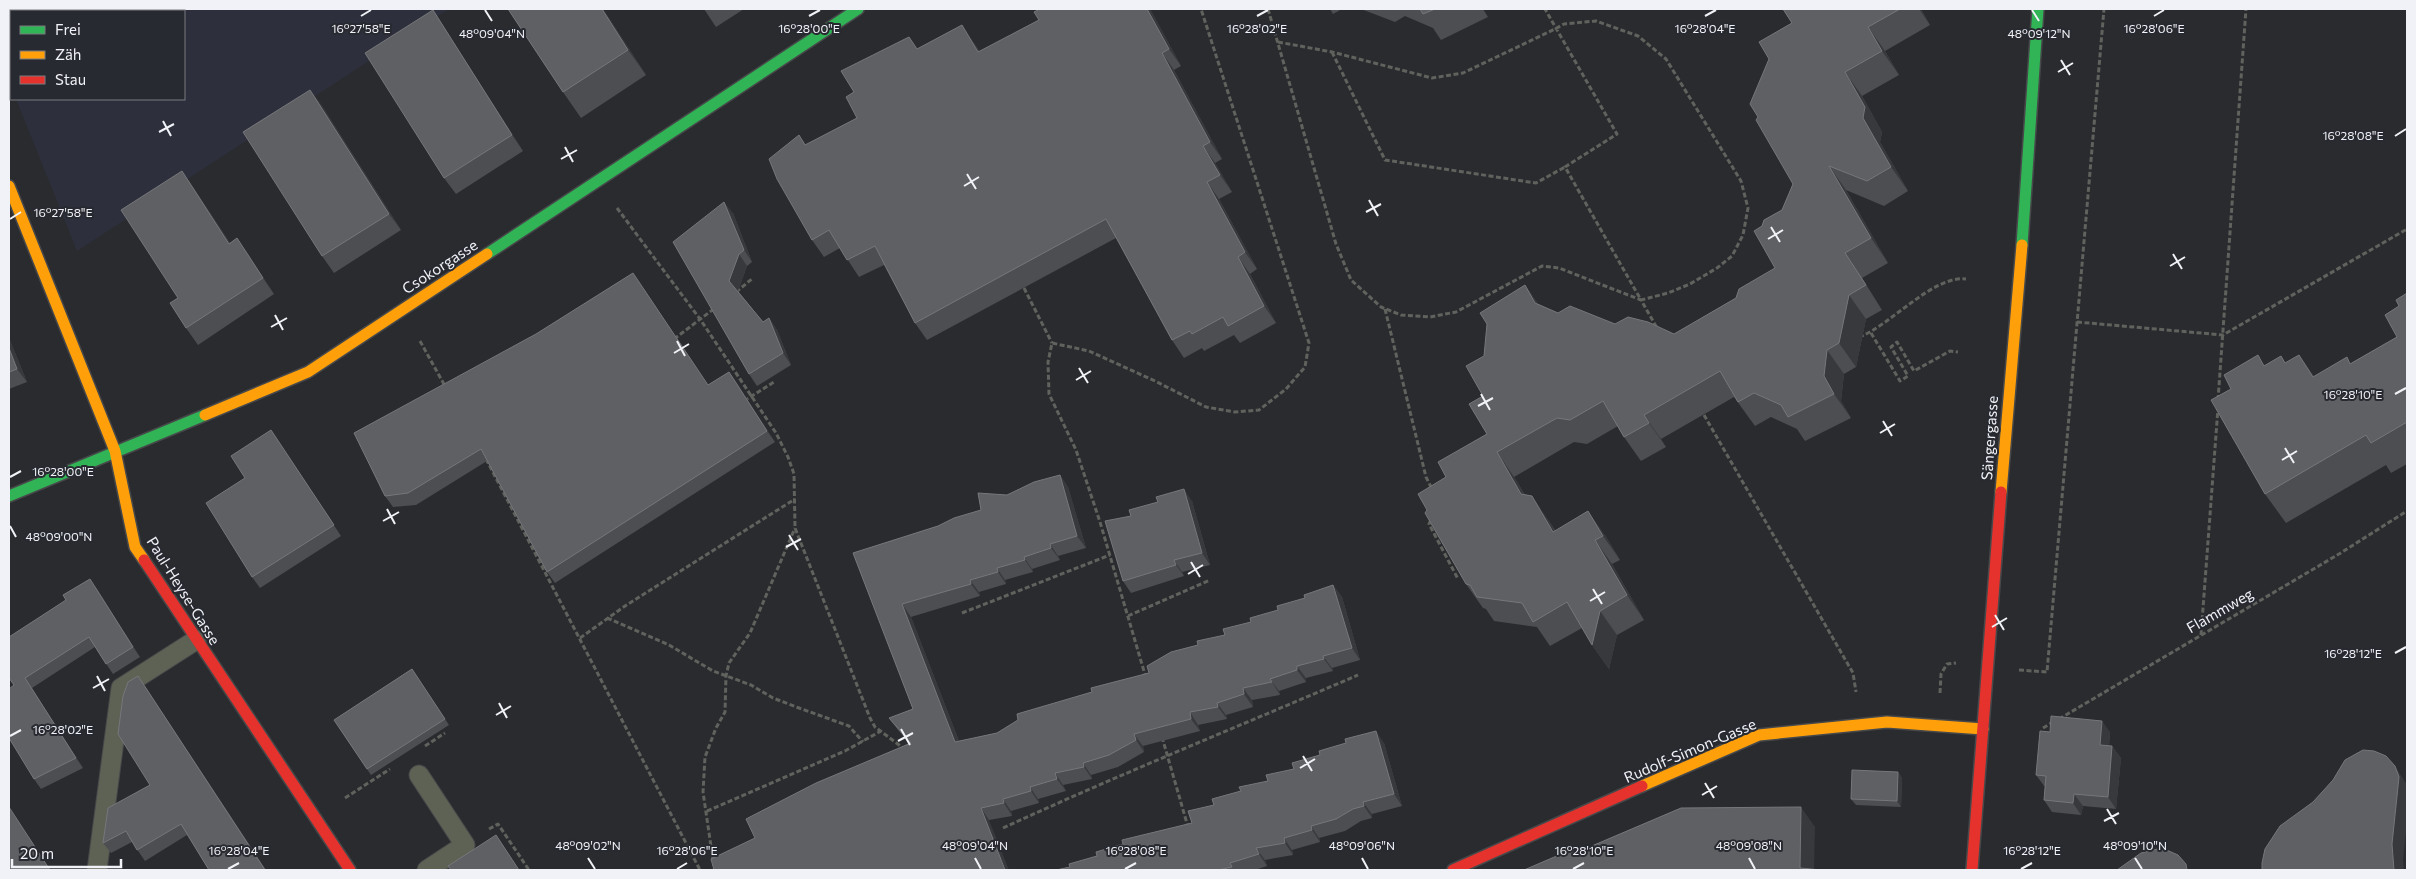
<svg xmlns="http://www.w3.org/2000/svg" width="2416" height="879" font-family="Commissioner,sans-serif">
	<rect width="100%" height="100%" fill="#2a2b2f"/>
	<path fill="#2d303c" d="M 9,9 L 449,9 L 77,251 L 16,99 L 184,99 L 184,11 L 11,11 L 11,87 L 9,81 Z"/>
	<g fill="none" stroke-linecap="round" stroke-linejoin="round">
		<g stroke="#47484a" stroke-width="21">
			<path id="lane" d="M 12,11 L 18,9
				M 419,775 L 465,845 L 427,870
				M 97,870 L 121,688 L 196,640"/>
		</g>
		<g stroke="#47484a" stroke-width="14">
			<path id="fast" d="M 2022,245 L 2038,9
				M 487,254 L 858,9
				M 9,496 L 205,415"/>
		</g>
		<g stroke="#47484a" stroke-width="14">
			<path id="slow" d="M 9,186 L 115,451 L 135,547 L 144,560
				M 205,415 L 308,372 L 487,254
				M 2001,492 L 2022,245
				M 1642,786 L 1759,735 L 1887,722 L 1983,729"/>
		</g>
		<g stroke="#47484a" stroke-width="14">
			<path id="jam" d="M 144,560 L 350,870
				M 1453,870 L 1642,786
				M 1972,870 L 2001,492"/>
		</g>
		<path stroke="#60625d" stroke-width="3" stroke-dasharray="5 2.5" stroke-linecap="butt" d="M 1268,9 L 1336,244 L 1351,280 L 1381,307 L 1401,315 L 1430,317 L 1456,312 L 1542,266 L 1559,268 L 1641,300 L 1657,328
			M 1278,42 L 1332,52 L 1432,78 L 1463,73 L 1555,29 L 1564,24 L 1596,21 L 1638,36 L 1666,59 L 1741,181 L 1748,208 L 1743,235 L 1732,256 L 1717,268 L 1690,284 L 1668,293 L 1641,300 L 1565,167 L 1617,134 L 1545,9
			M 1332,52 L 1385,160 L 1536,183 L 1565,167
			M 617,208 L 700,319 L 776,433 L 788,457 L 794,474 L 795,528 L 870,718 L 875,727 L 903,748
			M 1024,288 L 1052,343
			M 736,292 L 753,278
			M 1385,309 L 1426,477 L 1432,489
			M 2077,322 L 2223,335 L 2407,229
			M 1871,333 L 1900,381 L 1908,376 L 1891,347 L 1897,342 L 1914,371 L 1950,351 L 1958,352
			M 1859,337 C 1890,326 1933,275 1966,279
			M 674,339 L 715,308
			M 420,341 L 445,386
			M 2218,400 L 2246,9
			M 744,401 L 774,382
			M 1704,415 L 1853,673 L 1856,692
			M 486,459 L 700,870
			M 1431,520 L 1429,524 L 1458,579
			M 962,613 L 1110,555
			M 1128,616 L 1210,580
			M 607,618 L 669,645 L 713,671 L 751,685 L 773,698 L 799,708 L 849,726 L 863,742
			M 2201,635 L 2218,408
			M 580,638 L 625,606 L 795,499
			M 2019,670 L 2047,672 L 2104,9
			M 1146,678 L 1100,522 L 1076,450 L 1049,394 L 1048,362 L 1052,343 L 1089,351 L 1155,381 L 1206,407 L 1235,412 L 1259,410 L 1286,389 L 1305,367 L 1309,343 L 1201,9
			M 1940,693 L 1941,674 L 1947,664 L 1956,663
			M 2059,719 L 2339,554 L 2407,511
			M 2043,728 L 2053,722
			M 1162,737 L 1188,827
			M 425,746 L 445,733
			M 345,798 L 390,769
			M 707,811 L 845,751 L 881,731
			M 1003,828 C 1120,774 1240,726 1358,675
			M 489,829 L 498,824 L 529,870
			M 713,860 L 703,792 L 705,757 L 716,728 L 725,712 L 726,676 L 729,663 L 750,633 L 795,528"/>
		<use href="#lane" stroke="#5d6254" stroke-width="19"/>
		<use href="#fast" stroke="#30b455" stroke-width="11"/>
		<use href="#slow" stroke="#ff9f0a" stroke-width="11"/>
		<use href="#jam" stroke="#e5322d" stroke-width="11"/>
	</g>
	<path fill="#4d4e52" d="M 508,9 L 603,9 L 646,75 L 581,118 L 563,92 Z
		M 704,9 L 744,9 L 716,27 Z
		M 1150,9 L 1181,66 L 1174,70 L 1222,159 L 1215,163 L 1232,192 L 1219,199 L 1257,269 L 1250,274 L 1276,323 L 1240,343 L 1234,335 L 1204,351 L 1202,348 L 1184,358 L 1172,340 L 1116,238 L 927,340 L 915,323 L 884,265 L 859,277 L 840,248 L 824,257 L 812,240 L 799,135 L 806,145 L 857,118 L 909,37 L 917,49 L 974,43 L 980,52 Z
		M 1330,9 L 1342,9 L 1333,14 Z
		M 1361,9 L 1483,9 L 1488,17 L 1441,40 L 1433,28 L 1405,16 L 1395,22 Z
		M 1783,9 L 1921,9 L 1930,25 L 1885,51 L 1899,75 L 1862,96 L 1882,132 L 1880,142 L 1908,191 L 1884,206 L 1846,190 L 1888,263 L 1862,278 L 1882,310 L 1866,319 L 1856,367 L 1844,374 L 1841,401 L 1851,418 L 1805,441 L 1797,429 L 1771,417 L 1755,426 L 1734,397 L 1661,439 L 1666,447 L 1641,461 L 1624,437 L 1618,426 L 1587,444 L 1574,442 L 1514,477 L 1525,495 L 1549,521 L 1555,530 L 1605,535 L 1620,560 L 1612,564 L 1644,620 L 1617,635 L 1609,669 L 1592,645 L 1582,628 L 1550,646 L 1537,627 L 1494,621 L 1486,609 L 1483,608 L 1466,584 L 1446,477 L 1487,434 L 1483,396 L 1484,356 L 1525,285 L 1538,304 L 1558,313 L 1615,324 L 1674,334 L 1736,298 L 1775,268 L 1762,226 L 1782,210 L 1793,184 L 1792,23 Z
		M 433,10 L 444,27 L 523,151 L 456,194 L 444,178 Z
		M 310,90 L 322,106 L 401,230 L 334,273 L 322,256 Z
		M 193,187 L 230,243 L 237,238 L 274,294 L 198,345 L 186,328 L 178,298 Z
		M 733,213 L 752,262 L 747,266 L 738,291 L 763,322 L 769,318 L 777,330 L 791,365 L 757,386 L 749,374 L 673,242 Z
		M 2407,293 L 2407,464 L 2391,473 L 2386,465 L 2286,523 L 2265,494 L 2231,389 L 2265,365 L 2281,356 L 2285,363 L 2315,377 L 2351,363 L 2397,337 L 2399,306 Z
		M 9,338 L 27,382 L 9,389 Z
		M 729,372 L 775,442 L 555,583 L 547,572 L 487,461 L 416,505 L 393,507 L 385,496 L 354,433 L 708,385 Z
		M 271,430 L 341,536 L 260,588 L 252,577 L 245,478 Z
		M 1060,475 L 1068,487 L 1086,548 L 1058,556 L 1060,560 L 1032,569 L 1033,572 L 1005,580 L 1006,584 L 979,592 L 980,596 L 911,617 L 959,741 L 997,733 L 1092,692 L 1149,673 L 1198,645 L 1225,635 L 1251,622 L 1333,585 L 1342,597 L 1360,660 L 1332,668 L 1333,671 L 1306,678 L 1306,682 L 1279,691 L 1280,695 L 1252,700 L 1253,707 L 1226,715 L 1227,719 L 1198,725 L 1200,731 L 1143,746 L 1144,752 L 1118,767 L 1091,775 L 1092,779 L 1063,785 L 1066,791 L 1038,799 L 1039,803 L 1011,811 L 1012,816 L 989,820 L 755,838 L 909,743 L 898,730 L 889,718 L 913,709 L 853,553 L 938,526 L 981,510 L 1007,495 Z
		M 1192,501 L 1210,565 L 1182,572 L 1184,576 L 1131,593 L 1123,581 L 1131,516 Z
		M 97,589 L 140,657 L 113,674 L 95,647 L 32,688 L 83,768 L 41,789 L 34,779 L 14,685 Z
		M 412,669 L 449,725 L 371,775 L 334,720 Z
		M 145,686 L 266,870 L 209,870 L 187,835 L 145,861 L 132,842 L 111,853 L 103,843 L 150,785 Z
		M 2050,732 L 2110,732 L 2109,746 L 2112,746 L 2121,758 L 2116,809 L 2083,806 L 2081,815 L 2052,812 L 2044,800 L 2045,787 L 2036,775 Z
		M 1384,743 L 1402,806 L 1372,814 L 1372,818 L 1361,821 L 1345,831 L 1319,838 L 1320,842 L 1292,850 L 1293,855 L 1265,860 L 1267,866 L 1255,870 L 1056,870 L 1070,867 L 1097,856 L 1192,823 L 1214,805 L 1241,791 L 1268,781 L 1294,769 Z
		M 1898,772 L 1902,778 L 1901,807 L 1856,805 L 1851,799 Z"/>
	<path fill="#38393d" d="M 602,9 L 603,9 L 646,75 L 628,50 Z
		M 1147,9 L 1150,9 L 1181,66 L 1169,49 Z
		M 1919,9 L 1921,9 L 1930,25 Z
		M 433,10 L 444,27 L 523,151 L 512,135 Z
		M 962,25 L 974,43 L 990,70 L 978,52 Z
		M 1868,27 L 1885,51 L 1899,75 L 1882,51 Z
		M 1162,53 L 1174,70 L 1222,159 L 1210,142 Z
		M 1845,72 L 1862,96 L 1882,132 L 1880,142 L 1908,191 L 1891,167 L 1863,118 Z
		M 310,90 L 322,106 L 401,230 L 389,214 Z
		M 1203,146 L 1215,163 L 1232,192 L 1220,175 Z
		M 1829,166 L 1846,190 L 1888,263 L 1871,238 Z
		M 182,171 L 193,187 L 241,260 L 229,244 Z
		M 1207,182 L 1219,199 L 1257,269 L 1245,252 Z
		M 724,202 L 733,213 L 752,262 L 744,250 Z
		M 237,238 L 249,255 L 274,294 L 263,278 Z
		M 739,254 L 747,266 L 737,293 L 729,281 Z
		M 1238,257 L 1250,274 L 1276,323 L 1264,306 Z
		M 1525,285 L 1542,309 L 1535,303 Z
		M 1849,295 L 1866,319 L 1856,367 L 1839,343 Z
		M 769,318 L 777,330 L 791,365 L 783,353 Z
		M 9,338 L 27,382 L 17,369 L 9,348 Z
		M 1827,350 L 1844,374 L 1841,401 L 1851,418 L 1834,394 L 1824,376 Z
		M 2299,355 L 2320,384 L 2313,377 Z
		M 729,372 L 737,383 L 775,442 L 767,431 Z
		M 1644,415 L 1661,439 L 1666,447 L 1649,423 Z
		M 1497,452 L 1514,477 L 1538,518 L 1521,494 Z
		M 1060,475 L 1068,487 L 1086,548 L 1077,536 Z
		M 1184,489 L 1192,501 L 1210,565 L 1202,553 Z
		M 1532,496 L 1549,521 L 1570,556 L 1553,532 Z
		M 1588,511 L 1605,535 L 1620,560 L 1603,536 Z
		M 1595,540 L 1612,564 L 1644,620 L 1627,595 Z
		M 1050,544 L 1058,556 L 1060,560 L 1051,548 Z
		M 1024,557 L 1032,569 L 1033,572 L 1025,560 Z
		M 1174,560 L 1182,572 L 1184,576 L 1176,565 Z
		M 997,568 L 1005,580 L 1006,584 L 998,572 Z
		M 90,579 L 97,589 L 140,657 L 133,647 Z
		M 970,580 L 979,592 L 980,596 L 971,584 Z
		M 1333,585 L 1342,597 L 1360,660 L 1352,648 Z
		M 902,604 L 911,617 L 964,754 L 955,742 Z
		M 1600,611 L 1617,635 L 1609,669 L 1592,645 Z
		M 1323,656 L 1332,668 L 1333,671 L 1324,659 Z
		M 1297,666 L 1306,678 L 1306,682 L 1297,670 Z
		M 25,678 L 32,688 L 83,768 L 76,758 Z
		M 1270,679 L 1279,691 L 1280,695 L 1272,682 Z
		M 1243,688 L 1252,700 L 1253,707 L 1244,694 Z
		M 1217,703 L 1226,715 L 1227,719 L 1218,707 Z
		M 1190,712 L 1198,725 L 1200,731 L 1191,719 Z
		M 2102,721 L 2110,732 L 2108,756 L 2100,745 Z
		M 1376,731 L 1384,743 L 1402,806 L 1394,794 Z
		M 1134,734 L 1143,746 L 1144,752 L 1136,740 Z
		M 2112,746 L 2121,758 L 2116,809 L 2108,797 Z
		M 1083,763 L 1091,775 L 1092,779 L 1084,767 Z
		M 2395,766 L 2407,785 L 2407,822 L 2403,860 L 2404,870 L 2394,870 L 2392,844 Z
		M 1898,772 L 1902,778 L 1901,807 L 1897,801 Z
		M 1055,773 L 1063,785 L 1066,791 L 1057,779 Z
		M 1030,787 L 1038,799 L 1039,803 L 1031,791 Z
		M 2074,794 L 2083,806 L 2081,815 L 2073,803 Z
		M 1003,799 L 1011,811 L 1012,816 L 1004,803 Z
		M 1363,802 L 1372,814 L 1372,818 L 1364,806 Z
		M 1801,807 L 1815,827 L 1814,870 L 1800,868 Z
		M 981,808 L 989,820 L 1009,870 L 1005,870 Z
		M 1311,826 L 1319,838 L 1320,842 L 1312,830 Z
		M 1284,838 L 1292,850 L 1293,855 L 1285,843 Z
		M 1256,848 L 1265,860 L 1267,866 L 1259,854 Z"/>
	<path fill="#5f6064" stroke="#76777b" d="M 508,9 L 602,9 L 628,50 L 563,92 Z
		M 1040,9 L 1147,9 L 1169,49 L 1162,53 L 1210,142 L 1203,146 L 1220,175 L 1207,182 L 1245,252 L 1238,257 L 1264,306 L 1228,326 L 1223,317 L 1192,334 L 1190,331 L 1172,340 L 1106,219 L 915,323 L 875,246 L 847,260 L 829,230 L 812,240 L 777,179 L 769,159 L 799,135 L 805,145 L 857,118 L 846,97 L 854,92 L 841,71 L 909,37 L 917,49 L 962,25 L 978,52 L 1039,20 L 1034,12 Z
		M 1420,9 L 1435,9 L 1423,14 Z
		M 1783,9 L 1900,9 L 1868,27 L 1882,51 L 1845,72 L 1865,107 L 1863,118 L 1891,167 L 1867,181 L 1829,166 L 1871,238 L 1845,253 L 1866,285 L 1849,295 L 1839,343 L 1827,350 L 1824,376 L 1834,394 L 1788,417 L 1781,405 L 1754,393 L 1738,402 L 1720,371 L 1644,415 L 1649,423 L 1624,437 L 1603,401 L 1570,420 L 1557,418 L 1497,452 L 1521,494 L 1532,496 L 1553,532 L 1588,511 L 1603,536 L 1595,540 L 1627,595 L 1600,611 L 1592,645 L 1567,602 L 1533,622 L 1522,603 L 1477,597 L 1470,585 L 1466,584 L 1425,513 L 1427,510 L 1418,494 L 1446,477 L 1438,462 L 1487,434 L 1469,404 L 1483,396 L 1466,366 L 1484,356 L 1487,324 L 1480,313 L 1525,285 L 1535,303 L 1558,313 L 1570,306 L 1615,324 L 1628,317 L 1648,322 L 1674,334 L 1736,298 L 1739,289 L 1775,268 L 1754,231 L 1762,226 L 1764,220 L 1782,210 L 1793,184 L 1756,120 L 1758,117 L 1750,104 L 1769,59 L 1759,42 L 1792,23 Z
		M 433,10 L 512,135 L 444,178 L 365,53 Z
		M 310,90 L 389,214 L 322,256 L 243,132 Z
		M 182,171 L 229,244 L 237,238 L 263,278 L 186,328 L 170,303 L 178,298 L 121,210 Z
		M 724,202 L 744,250 L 739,254 L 729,281 L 763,322 L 769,318 L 783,353 L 749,374 L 673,242 Z
		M 633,273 L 708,385 L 729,372 L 767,431 L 547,572 L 481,449 L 408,493 L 385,496 L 354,433 L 536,334 Z
		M 2407,293 L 2407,422 L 2371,443 L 2366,435 L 2265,494 L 2211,400 L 2231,389 L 2224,375 L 2258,355 L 2264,366 L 2281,356 L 2285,363 L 2299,355 L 2313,377 L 2347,357 L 2350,364 L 2397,337 L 2385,315 L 2399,306 L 2396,300 Z
		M 9,348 L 17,369 L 9,372 Z
		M 271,430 L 334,525 L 252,577 L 206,503 L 245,478 L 231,456 Z
		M 1060,475 L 1077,536 L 1050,544 L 1051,548 L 1024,557 L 1025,560 L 997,568 L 998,572 L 970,580 L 971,584 L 902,604 L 955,742 L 997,733 L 1018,720 L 1017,714 L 1092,692 L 1091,688 L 1149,673 L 1147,666 L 1171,652 L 1198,645 L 1197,641 L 1225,635 L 1223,629 L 1251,622 L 1250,618 L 1278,610 L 1277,606 L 1305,598 L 1304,595 L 1333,585 L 1352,648 L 1323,656 L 1324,659 L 1297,666 L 1297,670 L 1270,679 L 1272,682 L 1243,688 L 1244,694 L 1217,703 L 1218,707 L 1190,712 L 1191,719 L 1134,734 L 1136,740 L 1109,755 L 1083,763 L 1084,767 L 1055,773 L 1057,779 L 1030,787 L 1031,791 L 1003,799 L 1004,803 L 981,808 L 1005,870 L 714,870 L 711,859 L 755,838 L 746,819 L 816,783 L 911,743 L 889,718 L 913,709 L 853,553 L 938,526 L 954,518 L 981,510 L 978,493 L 1007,495 L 1034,482 Z
		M 1184,489 L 1202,553 L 1174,560 L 1176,565 L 1123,581 L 1105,521 L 1131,516 L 1129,510 L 1158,502 L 1156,497 Z
		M 90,579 L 133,647 L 106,664 L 89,637 L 25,678 L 76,758 L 34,779 L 9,738 L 9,689 L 14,685 L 9,678 L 9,637 L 66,600 L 63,595 Z
		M 412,669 L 445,719 L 367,769 L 334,720 Z
		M 138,676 L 265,870 L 209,870 L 181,824 L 137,850 L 126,831 L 103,843 L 108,808 L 150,785 L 118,734 L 123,696 L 128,682 Z
		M 2051,716 L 2102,721 L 2100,745 L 2112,746 L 2108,797 L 2074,794 L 2073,803 L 2044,800 L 2046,776 L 2036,775 L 2040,731 L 2050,732 Z
		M 1376,731 L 1394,794 L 1363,802 L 1364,806 L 1353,809 L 1336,819 L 1311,826 L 1312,830 L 1284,838 L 1285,843 L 1256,848 L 1259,854 L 1230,863 L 1232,867 L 1218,870 L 1056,870 L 1070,867 L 1069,864 L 1097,856 L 1096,852 L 1123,844 L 1122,840 L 1192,823 L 1188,811 L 1214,805 L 1212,799 L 1241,791 L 1239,787 L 1268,781 L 1266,775 L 1294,769 L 1292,763 L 1320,755 L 1319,751 L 1346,743 L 1345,739 Z
		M 2363,750 L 2374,751 L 2386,756 L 2395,766 L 2399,777 L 2392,844 L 2394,870 L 2262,870 L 2262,863 L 2265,849 L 2280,826 L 2313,802 L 2333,780 L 2345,760 Z
		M 1852,770 L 1898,772 L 1897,801 L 1851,799 Z
		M 9,807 L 50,870 L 9,870 Z
		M 1801,807 L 1800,868 L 1821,870 L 1524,870 L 1573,849 L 1573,854 L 1681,808 Z
		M 496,835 L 519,870 L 451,870 L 448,866 Z
		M 2162,848 L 2178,855 L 2186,864 L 2187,870 L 2117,870 L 2141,853 Z"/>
	<path fill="none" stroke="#f0f2f7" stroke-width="2" d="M 485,10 L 492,21M 2032,10 L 2039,21M 361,16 L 371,10M 809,16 L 820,10M 1257,16 L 1268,10M 1705,16 L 1716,10M 2154,16 L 2164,10M 2061,60 L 2070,75M 2058,72 L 2073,63M 163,121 L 171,136M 159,132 L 174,124M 2395,136 L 2406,129M 565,147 L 573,162M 561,159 L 577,150M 967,174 L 976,189M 964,186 L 979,177M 1369,200 L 1378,216M 1366,212 L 1381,204M 10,219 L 21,212M 1771,227 L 1780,242M 1768,239 L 1783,230M 2173,254 L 2182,269M 2170,266 L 2185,257M 275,315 L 283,330M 271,327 L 287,318M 677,341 L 685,356M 674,353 L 689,344M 1079,368 L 1088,383M 1076,380 L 1091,371M 1481,394 L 1490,410M 2395,394 L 2406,388M 1478,406 L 1493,398M 1883,421 L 1892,436M 1880,433 L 1895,424M 2285,448 L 2294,463M 2282,460 L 2297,451M 10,477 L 21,471M 387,509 L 395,524M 383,521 L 399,512M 10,526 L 16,537M 789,535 L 798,550M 786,547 L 801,539M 1191,562 L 1200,577M 1188,574 L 1203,565M 1593,589 L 1602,604M 1590,601 L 1605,592M 1995,615 L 2004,630M 1992,627 L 2007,618M 2395,653 L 2406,647M 97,676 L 105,691M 93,688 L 109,679M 499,703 L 507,718M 496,715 L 511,706M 901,729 L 910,745M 10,736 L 21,730M 898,741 L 913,733M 1303,756 L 1312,771M 1300,768 L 1315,759M 1705,783 L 1714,798M 1702,795 L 1717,786M 2107,809 L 2116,824M 2104,821 L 2119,813M 588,858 L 595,869M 975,858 L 981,869M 1362,858 L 1368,869M 1749,858 L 1755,869M 2135,858 L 2142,869M 228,869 L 239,863M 677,869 L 687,863M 1125,869 L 1136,863M 1573,869 L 1584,863M 2021,869 L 2032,863"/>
	<g text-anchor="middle" stroke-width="4" stroke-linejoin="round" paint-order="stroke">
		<g font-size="15" fill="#f0f2f7" stroke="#282a31">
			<text transform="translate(440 267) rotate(-33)" y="5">Csokorgasse</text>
			<text transform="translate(1990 438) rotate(-86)" y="5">Sängergasse</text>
			<text transform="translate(183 591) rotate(58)" y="5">Paul-Heyse-Gasse</text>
			<text transform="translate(2220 611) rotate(-30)" y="5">Flammweg</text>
			<text transform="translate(1690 751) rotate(-23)" y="5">Rudolf-Simon-Gasse</text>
		</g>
	</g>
	<g font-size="12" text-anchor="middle" fill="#f0f2f7" stroke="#282a31" stroke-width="4" stroke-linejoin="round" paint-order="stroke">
		<text x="361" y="33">16°27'58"E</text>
		<text x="809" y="33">16°28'00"E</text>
		<text x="1257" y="33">16°28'02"E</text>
		<text x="1705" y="33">16°28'04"E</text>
		<text x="2154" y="33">16°28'06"E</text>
		<text x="492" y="38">48°09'04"N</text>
		<text x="2039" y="38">48°09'12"N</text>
		<text x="2353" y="140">16°28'08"E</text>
		<text x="63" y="217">16°27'58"E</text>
		<text x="2353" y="399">16°28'10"E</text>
		<text x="63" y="476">16°28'00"E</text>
		<text x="59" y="541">48°09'00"N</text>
		<text x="2353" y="658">16°28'12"E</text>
		<text x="63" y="734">16°28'02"E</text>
		<text x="588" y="850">48°09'02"N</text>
		<text x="975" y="850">48°09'04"N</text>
		<text x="1362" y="850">48°09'06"N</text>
		<text x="1749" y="850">48°09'08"N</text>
		<text x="2135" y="850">48°09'10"N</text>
		<text x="239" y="855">16°28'04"E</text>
		<text x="687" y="855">16°28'06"E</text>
		<text x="1136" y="855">16°28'08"E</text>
		<text x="1584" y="855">16°28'10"E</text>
		<text x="2032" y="855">16°28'12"E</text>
	</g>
	<rect width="2416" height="879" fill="none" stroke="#f0f2f7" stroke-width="20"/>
	<rect x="10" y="10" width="175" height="90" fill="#282a31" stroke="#787a80"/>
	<rect x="20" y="26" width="25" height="8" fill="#30b455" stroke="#787a80"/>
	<text x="55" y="35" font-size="15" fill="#f0f2f7">Frei</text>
	<rect x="20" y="51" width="25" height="8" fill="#ff9f0a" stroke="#787a80"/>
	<text x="55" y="60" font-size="15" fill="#f0f2f7">Zäh</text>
	<rect x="20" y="76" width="25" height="8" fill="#e5322d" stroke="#787a80"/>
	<text x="55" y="85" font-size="15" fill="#f0f2f7">Stau</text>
	<path d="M12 859v8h109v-8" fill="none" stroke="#f0f2f7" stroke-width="2.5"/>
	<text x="20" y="859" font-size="15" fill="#f0f2f7" stroke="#282a31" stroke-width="4" paint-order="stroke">20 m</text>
</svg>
